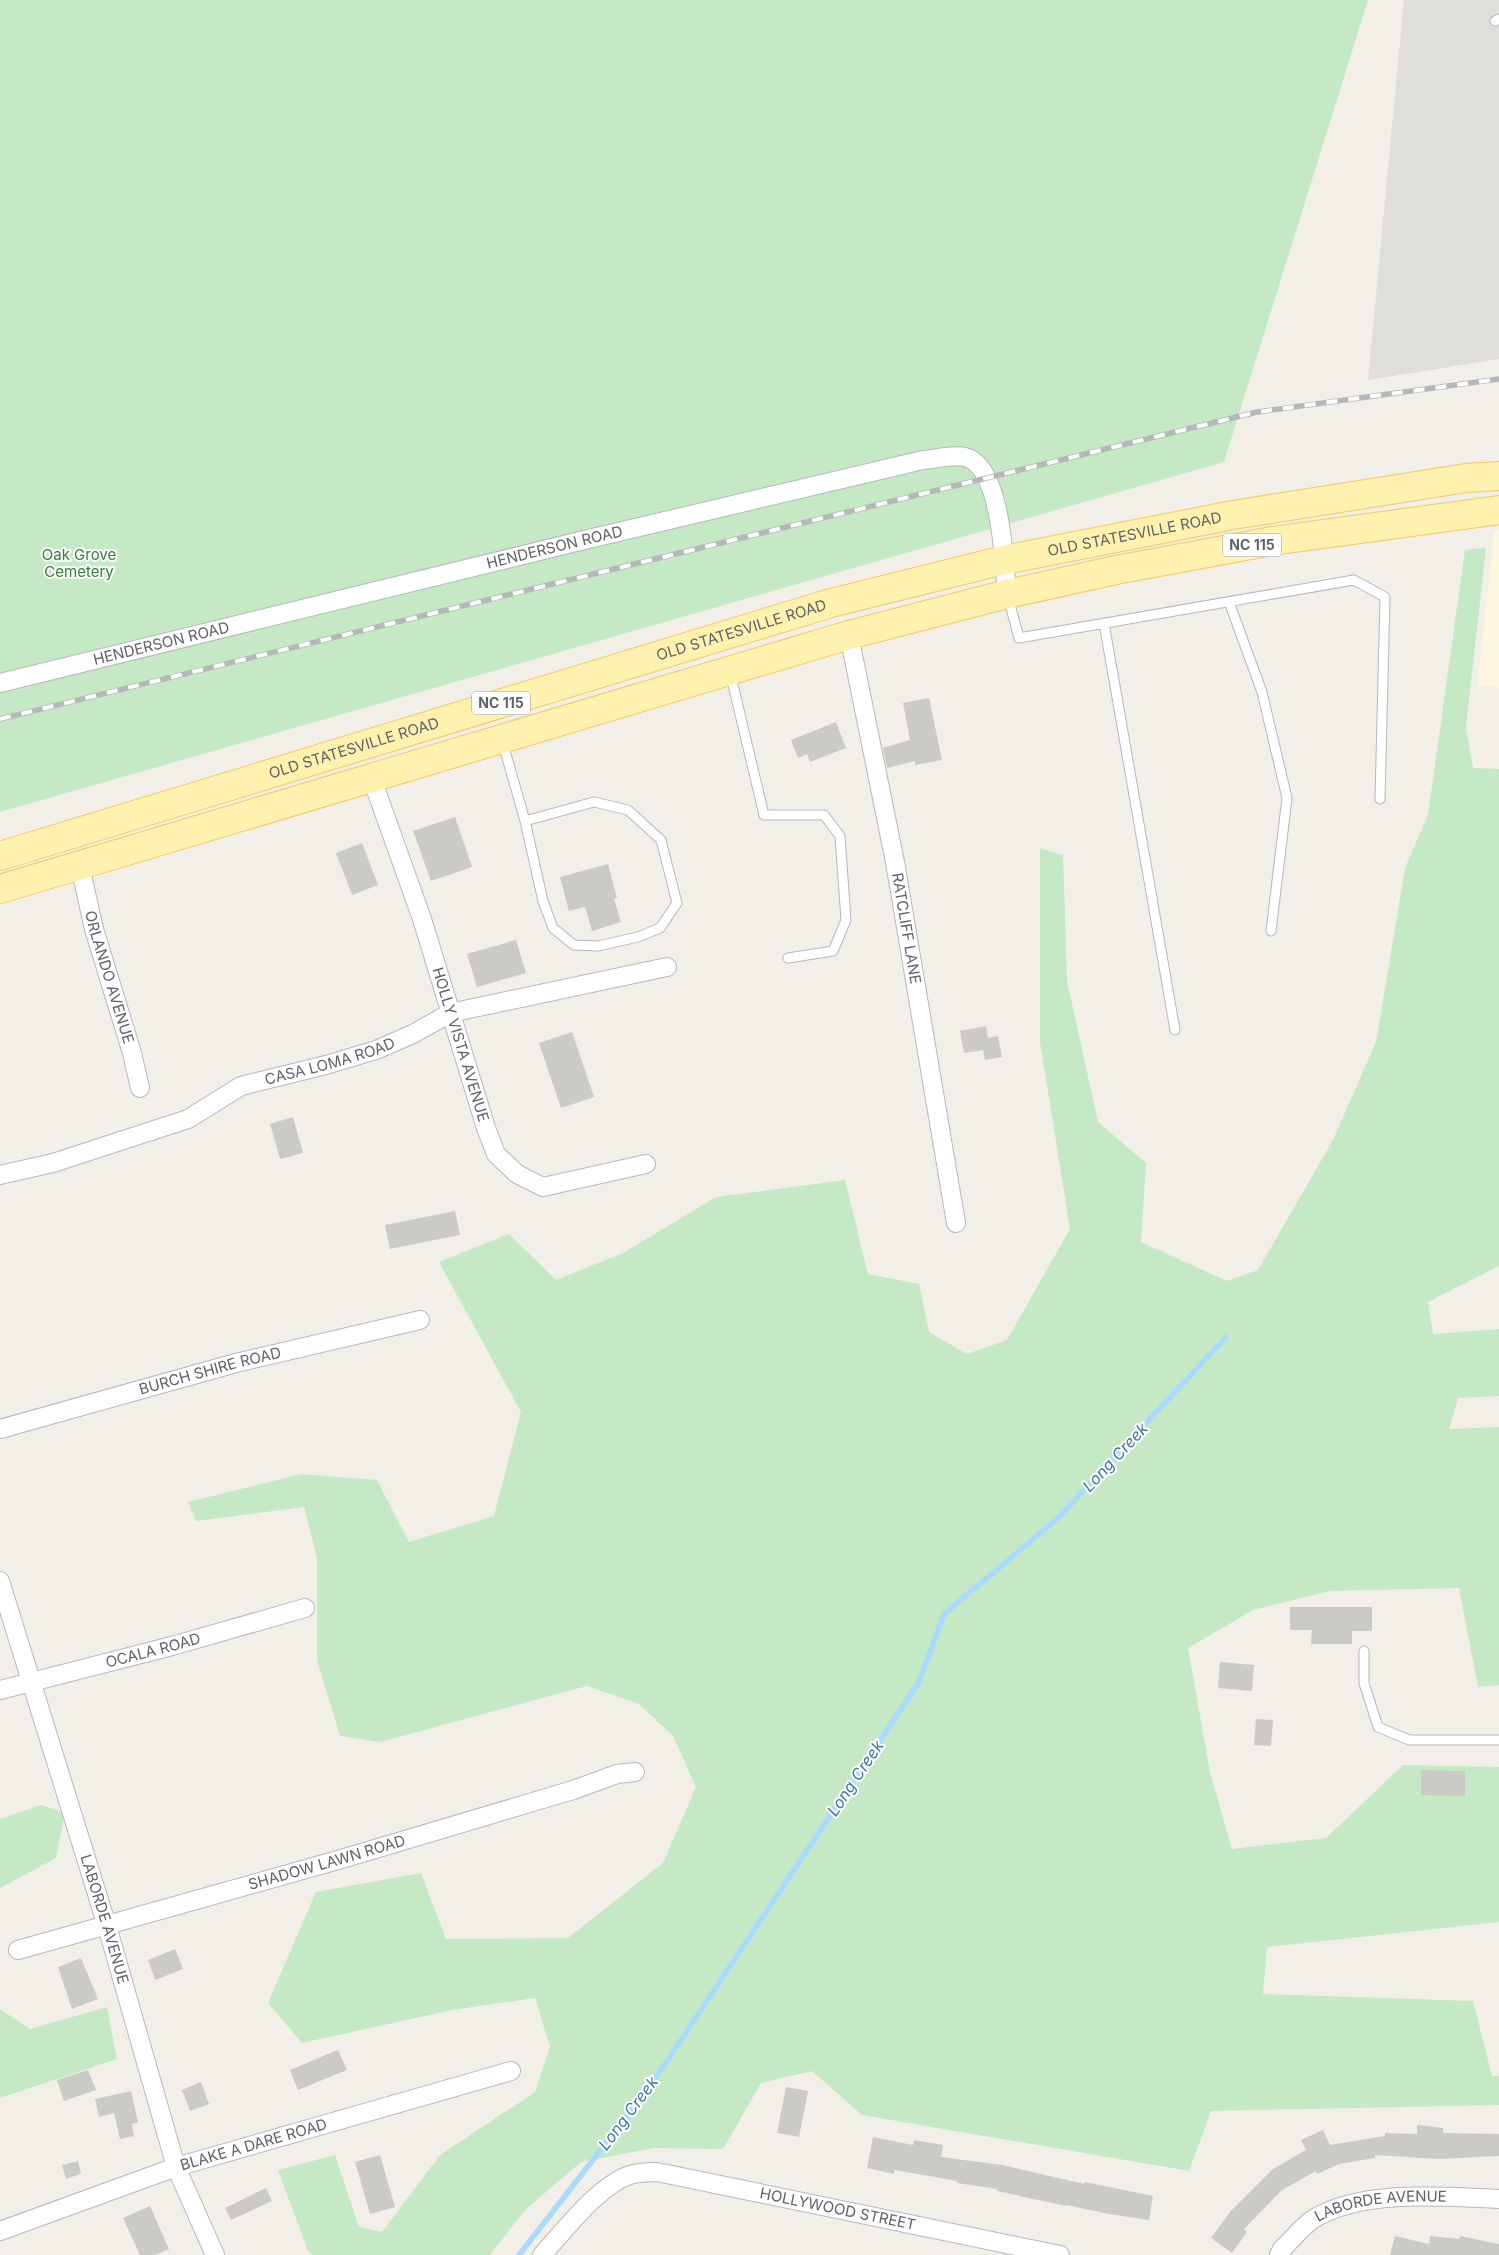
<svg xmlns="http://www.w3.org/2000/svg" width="1499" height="2255" font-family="Inter,sans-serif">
	<rect width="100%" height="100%" fill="#f1efe8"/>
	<path fill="#fef7e0" d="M 1499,530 L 1499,688 L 1478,684 L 1494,531 Z"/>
	<path fill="#e0deda" d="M 1404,0 L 1499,0 L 1499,359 L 1368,380 Z"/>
	<path fill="#c5e8c5" d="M 0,0 L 1368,0 L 1224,462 L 0,812 Z
		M 1486,548 L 1466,726 L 1473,768 L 1499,769 L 1499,1266 L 1428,1302 L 1433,1334 L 1499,1329 L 1499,1396 L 1458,1398 L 1449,1429 L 1499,1427 L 1499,1685 L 1478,1687 L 1459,1588 L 1330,1591 L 1253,1610 L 1188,1648 L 1210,1772 L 1232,1849 L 1326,1838 L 1403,1765 L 1499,1767 L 1499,1922 L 1267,1947 L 1263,1994 L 1473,2001 L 1492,2076 L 1499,2076 L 1499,2105 L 1211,2111 L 1189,2171 L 862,2115 L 812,2071 L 761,2083 L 723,2149 L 653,2148 L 581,2162 L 525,2210 L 490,2255 L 313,2255 L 308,2251 L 278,2170 L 335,2155 L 359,2227 L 382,2232 L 440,2155 L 535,2092 L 550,2047 L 535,1998 L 452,2010 L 302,2043 L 268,2003 L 316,1892 L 421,1873 L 446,1939 L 568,1938 L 663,1863 L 696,1787 L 673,1736 L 639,1704 L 587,1686 L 380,1742 L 340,1736 L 317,1660 L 317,1558 L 304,1507 L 196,1521 L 188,1502 L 301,1474 L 377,1480 L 409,1542 L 494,1516 L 521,1412 L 439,1262 L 509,1234 L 556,1280 L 623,1253 L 716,1197 L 845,1180 L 868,1274 L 919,1284 L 929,1332 L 967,1354 L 1007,1340 L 1070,1229 L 1040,1042 L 1040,848 L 1063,855 L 1067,981 L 1098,1122 L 1146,1163 L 1141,1242 L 1227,1281 L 1258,1270 L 1333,1140 L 1376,1042 L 1405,868 L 1428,815 L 1465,550 Z
		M 41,1805 L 65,1813 L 56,1858 L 0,1888 L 0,1819 Z
		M 107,2007 L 117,2059 L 0,2098 L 0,2009 L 30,2029 Z"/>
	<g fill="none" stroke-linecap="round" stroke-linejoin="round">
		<path stroke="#aadaff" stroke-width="5.5" d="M 519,2255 L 649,2088 L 919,1682 L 944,1614 L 1057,1519 L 1226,1337"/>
	</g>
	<path fill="#cccac5" d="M 929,698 L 942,760 L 915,765 L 915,761 L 887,768 L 883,748 L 910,740 L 903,703 Z
		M 836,722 L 846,748 L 810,762 L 807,754 L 798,758 L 791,740 Z
		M 455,817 L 472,867 L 431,881 L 413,831 Z
		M 362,843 L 378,885 L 352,895 L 336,853 Z
		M 608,864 L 617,898 L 614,899 L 621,922 L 592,931 L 585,907 L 569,911 L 560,877 Z
		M 516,940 L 526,973 L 477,987 L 467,954 Z
		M 986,1026 L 988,1038 L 998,1036 L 1002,1057 L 985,1060 L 983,1050 L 964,1053 L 960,1031 Z
		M 572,1032 L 594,1097 L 561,1108 L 539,1043 Z
		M 293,1117 L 303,1153 L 280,1159 L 270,1124 Z
		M 455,1211 L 460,1235 L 390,1249 L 385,1225 Z
		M 1290,1607 L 1372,1607 L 1372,1631 L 1352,1631 L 1352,1644 L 1311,1644 L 1312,1630 L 1290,1630 Z
		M 1220,1662 L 1254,1665 L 1252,1691 L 1218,1688 Z
		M 1256,1719 L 1273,1720 L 1271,1746 L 1254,1745 Z
		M 1421,1770 L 1465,1771 L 1465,1796 L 1421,1795 Z
		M 175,1949 L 183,1969 L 155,1980 L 148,1960 Z
		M 81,1958 L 98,1999 L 72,2009 L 58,1967 Z
		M 338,2050 L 347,2070 L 298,2090 L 290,2070 Z
		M 88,2070 L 96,2090 L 64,2101 L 57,2080 Z
		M 201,2082 L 209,2104 L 190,2111 L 182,2090 Z
		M 786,2087 L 808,2091 L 799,2137 L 777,2133 Z
		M 131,2091 L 138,2122 L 132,2124 L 134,2136 L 120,2139 L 114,2113 L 99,2117 L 95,2099 Z
		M 1417,2125 L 1443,2128 L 1443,2133 L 1499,2134 L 1499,2156 L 1440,2159 L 1375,2155 L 1375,2158 L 1339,2164 L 1317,2174 L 1316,2171 L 1282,2190 L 1244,2229 L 1247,2232 L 1232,2253 L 1211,2238 L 1230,2212 L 1273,2169 L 1306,2150 L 1301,2140 L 1323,2130 L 1330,2145 L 1385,2136 L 1385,2133 L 1417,2134 Z
		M 873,2137 L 913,2145 L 914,2140 L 943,2145 L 941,2157 L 1002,2165 L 1084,2184 L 1085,2182 L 1153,2196 L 1149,2220 L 1109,2214 L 1066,2205 L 1066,2206 L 997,2191 L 997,2189 L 957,2183 L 957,2181 L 895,2170 L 894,2174 L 867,2168 Z
		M 380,2155 L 395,2207 L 370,2214 L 355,2162 Z
		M 78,2161 L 81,2174 L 66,2179 L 62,2165 Z
		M 266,2188 L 272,2201 L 231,2220 L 225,2208 Z
		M 150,2206 L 169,2249 L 155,2255 L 140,2255 L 123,2218 Z
		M 1395,2236 L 1429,2244 L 1430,2236 L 1459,2239 L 1460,2236 L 1499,2244 L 1499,2255 L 1390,2255 Z"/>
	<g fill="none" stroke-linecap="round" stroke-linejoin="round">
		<g stroke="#b5b8bc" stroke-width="11">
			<path id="lane" d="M 1495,21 L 1499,19
				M 1008,597 L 1019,638 L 1354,580 L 1385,597 L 1380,799
				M 1229,602 L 1262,692 L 1287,798 L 1271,931
				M 1104,623 L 1175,1030
				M 730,672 L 764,815 L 824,815 L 840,836 L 846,920 L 833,951 L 788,958
				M 502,740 L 525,821 L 543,901 L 553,928 L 574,945 L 598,946 L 638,937 L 660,928 L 677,903 L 661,840 L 628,810 L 594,802 L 525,821
				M 1364,1651 L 1364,1683 L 1378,1727 L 1409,1740 L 1499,1740"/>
		</g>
		<g stroke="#b5b8bc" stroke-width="20">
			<g id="street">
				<path id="s1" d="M 849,635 L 895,862 L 956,1223"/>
				<path id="s2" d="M 0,683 L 576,542 L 923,460 C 937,459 952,454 965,457 C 1002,466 1004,564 1007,594"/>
				<path id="s3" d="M 372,779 L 422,919 L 486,1128 L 496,1154 L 517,1174 L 543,1187 L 646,1164"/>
				<path id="s4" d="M 80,866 L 94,929 L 132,1053 L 140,1088"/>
				<path id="s5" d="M 0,1175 L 53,1163 L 188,1119 L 241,1086 L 326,1065 L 376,1050 L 413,1034 L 450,1013 L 667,967"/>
				<path id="s6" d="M 0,1429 L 236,1363 L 420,1320"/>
				<path id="s7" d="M 0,1581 L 107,1926 L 176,2167 L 215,2255"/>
				<path id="s8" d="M 0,1690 L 172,1646 L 305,1608"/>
				<path id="s9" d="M 18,1950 L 338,1860 L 573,1790 L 617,1774 L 635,1772"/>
				<path id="s10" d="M 0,2231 L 176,2167 L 511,2071"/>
				<path id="s11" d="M 542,2255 C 564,2231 599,2185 630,2175 C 639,2172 648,2172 657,2172 L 1060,2255"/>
				<path id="s12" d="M 1279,2255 L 1282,2249 C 1292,2240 1303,2225 1315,2218 C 1365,2189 1443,2197 1499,2199"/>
			</g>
		</g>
		<g stroke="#f2c960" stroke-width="30">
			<g id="primary">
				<path id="s13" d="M 0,856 L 831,603 L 1004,560 L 1233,515 L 1466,478 L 1499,476"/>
				<path d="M 0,889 L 849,635 L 1007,594 L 1116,570 L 1272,541 L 1499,510"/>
			</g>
		</g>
		<use href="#lane" stroke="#fff" stroke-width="9"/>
		<use href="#street" stroke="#fff" stroke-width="18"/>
		<use href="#primary" stroke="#fff2af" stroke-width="28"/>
		<g stroke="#b6b7b8" stroke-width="5.5">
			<path id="rail" d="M 0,719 L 1257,412 L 1499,379"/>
		</g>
		<use href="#rail" stroke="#fff" stroke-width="4" stroke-dasharray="11" stroke-linecap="butt"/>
	</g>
	<g text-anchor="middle" stroke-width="4" stroke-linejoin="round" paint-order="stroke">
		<g fill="#fff" stroke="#8f9295" stroke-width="1">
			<rect x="1223" y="533.5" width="58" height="23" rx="4"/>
			<rect x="472" y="691.5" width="58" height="23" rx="4"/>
		</g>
		<g font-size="14" font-weight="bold" fill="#5f6368">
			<text x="1252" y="550">NC 115</text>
			<text x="501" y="708">NC 115</text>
		</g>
		<g font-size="15" fill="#5f6368" stroke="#fff">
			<text dy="5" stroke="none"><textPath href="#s13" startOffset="1180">OLD STATESVILLE ROAD</textPath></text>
			<text dy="5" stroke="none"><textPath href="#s2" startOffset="571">HENDERSON ROAD</textPath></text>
			<text dy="5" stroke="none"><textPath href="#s13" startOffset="775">OLD STATESVILLE ROAD</textPath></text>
			<text dy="5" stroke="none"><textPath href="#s2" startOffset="166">HENDERSON ROAD</textPath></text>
			<text dy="5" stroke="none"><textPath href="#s13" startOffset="370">OLD STATESVILLE ROAD</textPath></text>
			<text dy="5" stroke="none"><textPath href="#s1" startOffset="299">RATCLIFF LANE</textPath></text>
			<text dy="5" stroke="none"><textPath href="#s4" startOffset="115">ORLANDO AVENUE</textPath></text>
			<text dy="5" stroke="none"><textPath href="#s3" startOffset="280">HOLLY VISTA AVENUE</textPath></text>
			<text dy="5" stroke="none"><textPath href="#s5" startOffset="351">CASA LOMA ROAD</textPath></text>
			<text dy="5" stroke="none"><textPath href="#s6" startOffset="218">BURCH SHIRE ROAD</textPath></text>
			<text dy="5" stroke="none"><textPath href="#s8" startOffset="158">OCALA ROAD</textPath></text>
			<text dy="5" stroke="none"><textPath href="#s9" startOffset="321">SHADOW LAWN ROAD</textPath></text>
			<text dy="5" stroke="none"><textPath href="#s7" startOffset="354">LABORDE AVENUE</textPath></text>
			<text dy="5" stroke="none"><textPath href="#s10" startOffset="268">BLAKE A DARE ROAD</textPath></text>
			<text dy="5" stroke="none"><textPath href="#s11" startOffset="332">HOLLYWOOD STREET</textPath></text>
			<text dy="5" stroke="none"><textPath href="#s12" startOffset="120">LABORDE AVENUE</textPath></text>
		</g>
		<g font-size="15" fill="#348238" stroke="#fff">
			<text x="79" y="560">Oak Grove<tspan x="79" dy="17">Cemetery</tspan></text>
		</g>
		<g font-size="16" font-style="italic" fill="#4174aa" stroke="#fff">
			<text transform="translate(1115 1457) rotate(-47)" y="6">Long Creek</text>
			<text transform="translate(855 1778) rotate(-56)" y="6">Long Creek</text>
			<text transform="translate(628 2113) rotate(-53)" y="6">Long Creek</text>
		</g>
	</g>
</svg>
